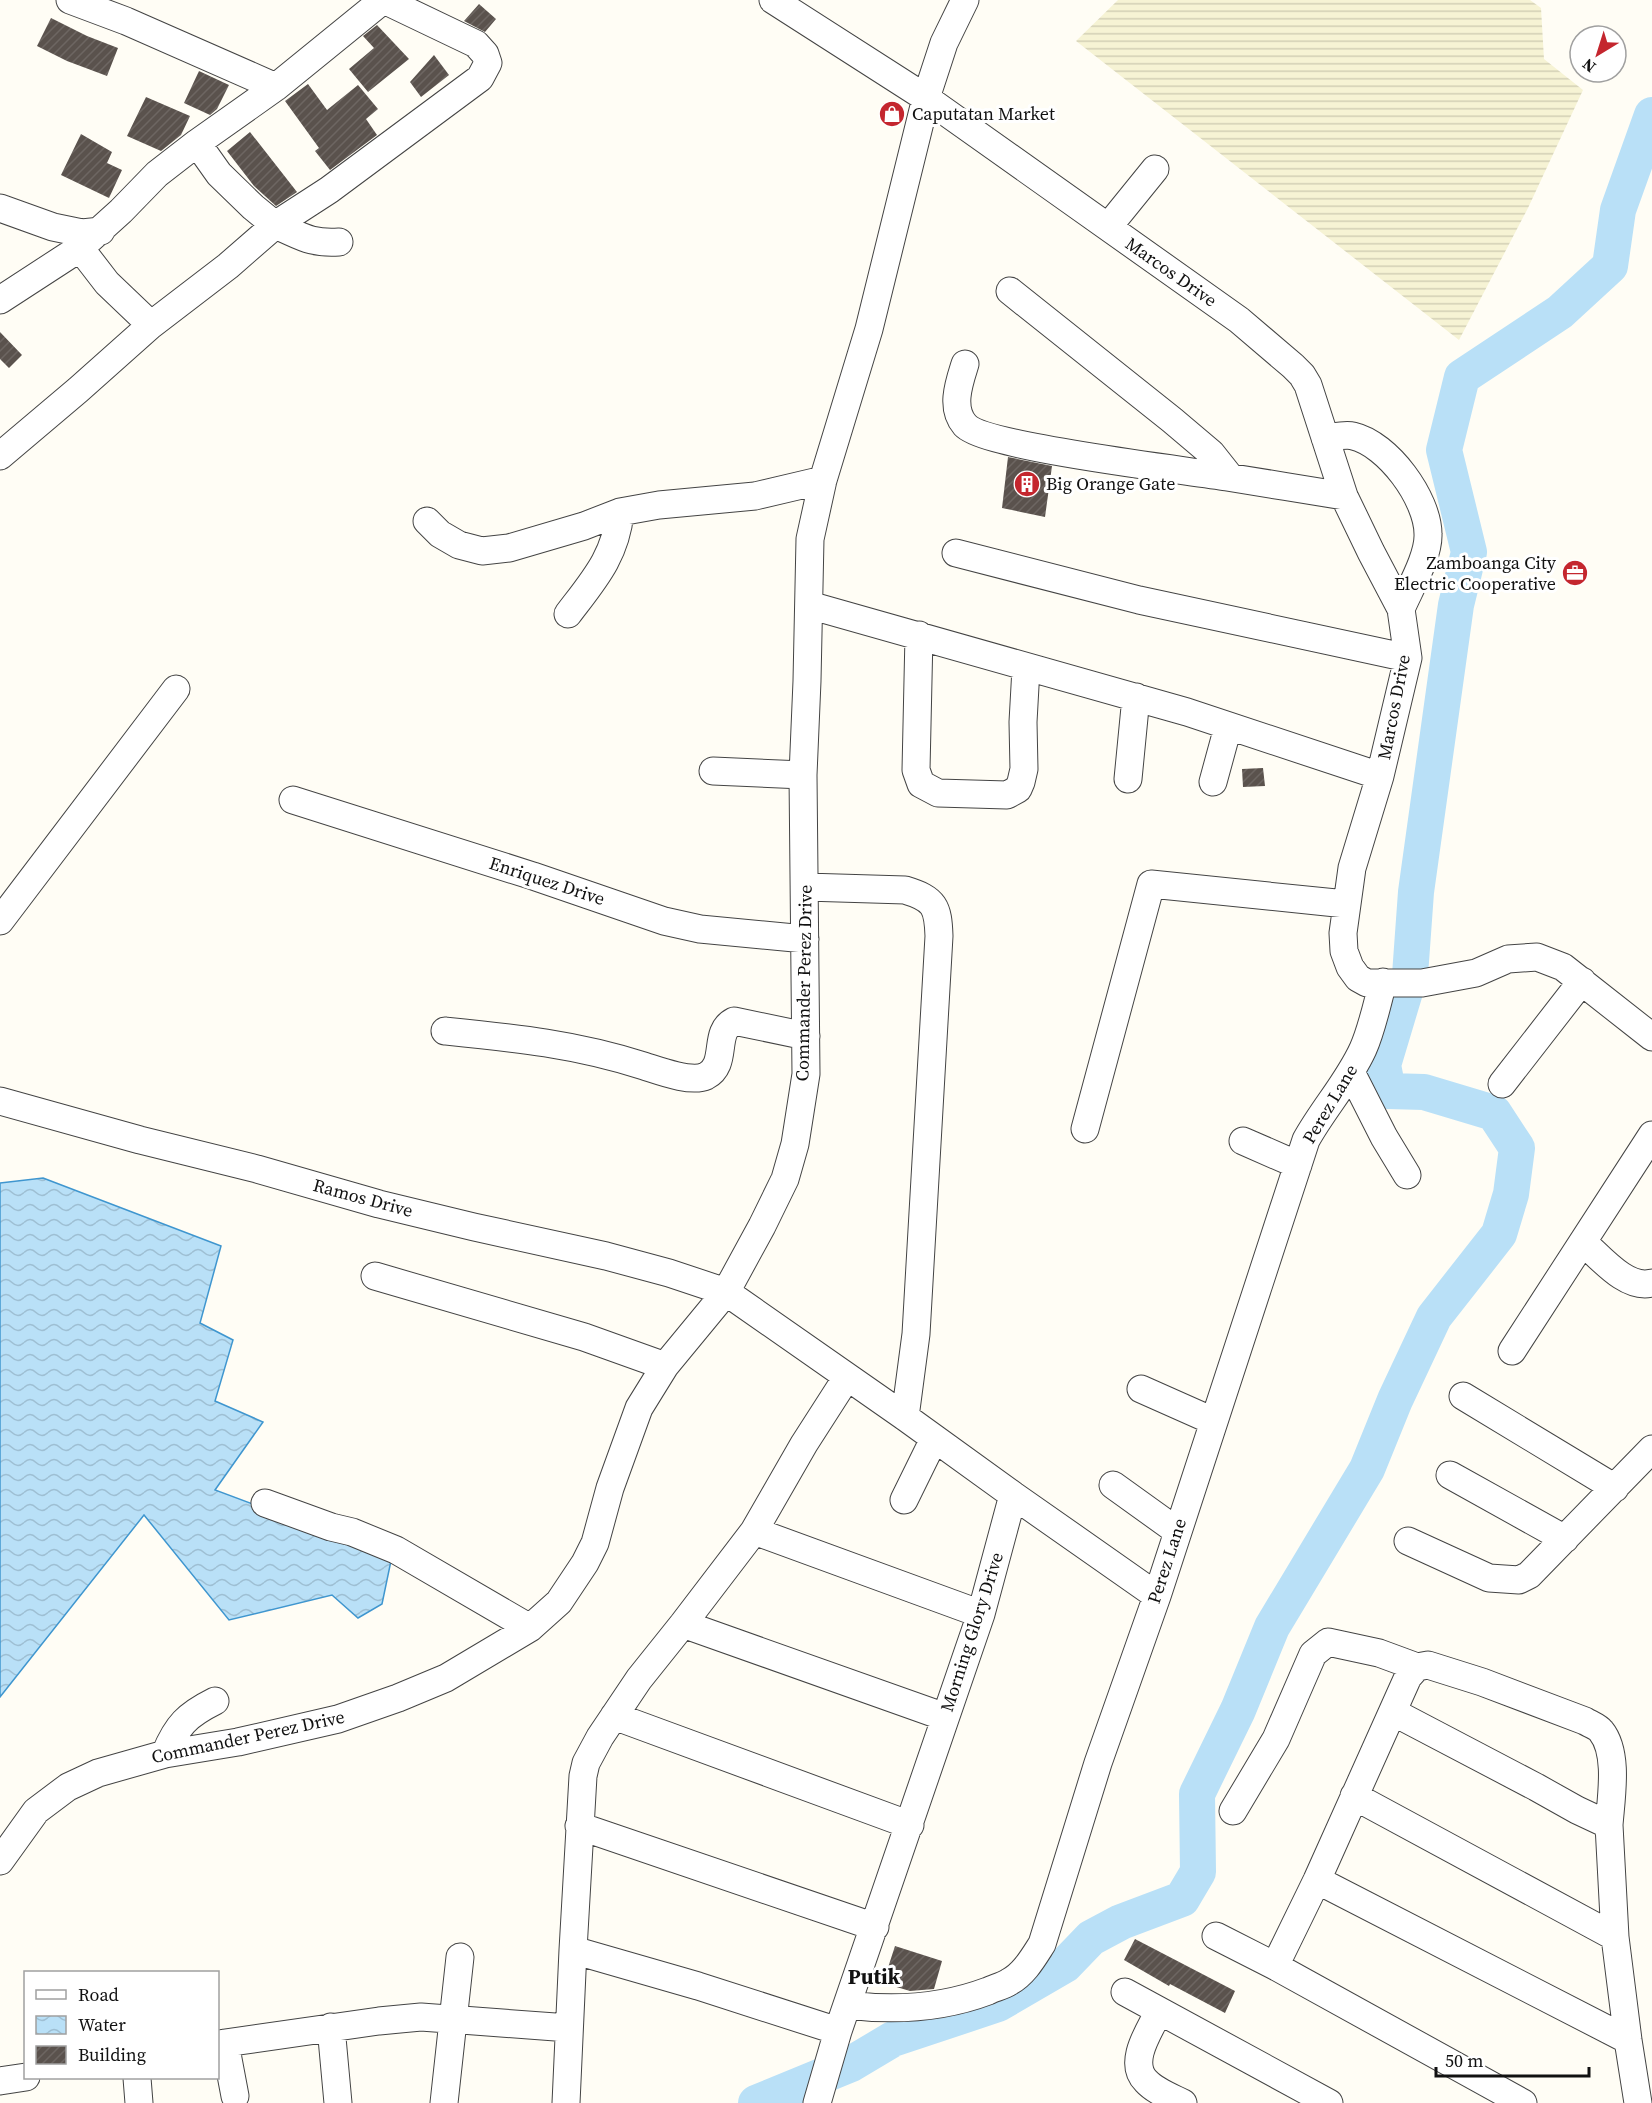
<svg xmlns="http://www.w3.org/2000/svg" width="1652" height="2103" font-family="'Source Serif 4',serif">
	<defs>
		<pattern id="farmland-rules" width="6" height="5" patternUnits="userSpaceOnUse" patternTransform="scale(1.5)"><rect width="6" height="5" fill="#f6f3d4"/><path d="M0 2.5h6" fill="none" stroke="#d2cfb5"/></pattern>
		<pattern id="water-waves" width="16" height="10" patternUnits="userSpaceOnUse" patternTransform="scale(1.5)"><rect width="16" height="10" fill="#b9e0f7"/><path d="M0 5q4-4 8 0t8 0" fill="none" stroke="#9ebfd3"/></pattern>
		<pattern id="building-hatch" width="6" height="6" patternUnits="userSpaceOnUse" patternTransform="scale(1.5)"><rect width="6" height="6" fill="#5a524d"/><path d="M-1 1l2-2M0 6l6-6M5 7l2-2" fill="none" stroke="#6d6662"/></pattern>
	</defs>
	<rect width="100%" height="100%" fill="#fffdf5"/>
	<path fill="url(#farmland-rules)" d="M 1118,0 L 1530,0 L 1541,8 L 1544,59 L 1583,90 L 1528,208 L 1459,340 L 1076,41 Z"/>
	<path fill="url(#water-waves)" stroke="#3f96cf" stroke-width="1.5" d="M 43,1178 L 221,1246 L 200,1323 L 233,1340 L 215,1401 L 263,1422 L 215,1490 L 392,1556 L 382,1604 L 358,1618 L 332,1595 L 229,1620 L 144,1515 L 0,1697 L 0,1183 Z"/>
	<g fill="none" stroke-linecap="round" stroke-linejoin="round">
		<path stroke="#b9e0f7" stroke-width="36" d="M 756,2103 L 851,2064 L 893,2039 L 998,2004 L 1065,1965 L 1091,1938 L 1121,1922 L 1182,1899 L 1198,1872 L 1197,1794 L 1238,1710 L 1272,1627 L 1367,1469 L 1395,1400 L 1434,1317 L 1499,1234 L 1511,1194 L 1517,1148 L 1494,1113 L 1424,1092 L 1388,1091 L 1383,1065 L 1410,975 L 1416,892 L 1456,605 L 1469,552 L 1444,450 L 1462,377 L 1560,312 L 1610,266 L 1618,210 L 1652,115"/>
	</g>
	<path fill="url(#building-hatch)" d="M 479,4 L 496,19 L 485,32 L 464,21 Z
		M 51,18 L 87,36 L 118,48 L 107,76 L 67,61 L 37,46 Z
		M 377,25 L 409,59 L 368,92 L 349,69 L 374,48 L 363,36 Z
		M 434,55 L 449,75 L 421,97 L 410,82 Z
		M 199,71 L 229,85 L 217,109 L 210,115 L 184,103 Z
		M 308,84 L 327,110 L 358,85 L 378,109 L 366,119 L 377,135 L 330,170 L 315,151 L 319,148 L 285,101 Z
		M 146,97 L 190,116 L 181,135 L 161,151 L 127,136 Z
		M 250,132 L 297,192 L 276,206 L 254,186 L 227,151 Z
		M 81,134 L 112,152 L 107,163 L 122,170 L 109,198 L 61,175 Z
		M 0,332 L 22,355 L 9,368 L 0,359 Z
		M 1008,457 L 1052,466 L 1045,517 L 1002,508 Z
		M 1263,768 L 1265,786 L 1243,787 L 1242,769 Z
		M 1135,1939 L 1235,1991 L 1225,2013 L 1170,1984 L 1169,1986 L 1124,1960 Z
		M 895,1946 L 942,1961 L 934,1989 L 910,1991 L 883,1983 Z"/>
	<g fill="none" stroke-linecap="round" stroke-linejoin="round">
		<g stroke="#444" stroke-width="29">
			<path id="minor" d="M 70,0 L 126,21 L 276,87
				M 773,0 L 926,98 L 1239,320 L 1293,366 L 1302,375 L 1308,385 L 1344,496 L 1371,552 L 1401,609 L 1408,658 L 1380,776 L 1352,868 L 1343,933 L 1344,951 L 1350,967 L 1358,978 L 1367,983 L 1422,983 L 1476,973 L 1508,959 L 1537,957 L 1563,967 L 1652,1037
				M 0,208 L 53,227 L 82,233 L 101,231
				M 275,225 L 329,190 L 480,78 L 488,63 L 485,54 L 476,44 L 384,0
				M 275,225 C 300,235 309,244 339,242
				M 1108,227 L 1155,169
				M 80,248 L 107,283 L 151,325 L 228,266 L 275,225 L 253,207 L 219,174 L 197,143
				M 1010,291 L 1172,420 L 1211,453 L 1230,477
				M 0,300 L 80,248 L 121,211 L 157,174 L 197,143 L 276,87 L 383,0
				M 965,364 C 959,383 950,408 965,425 C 985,447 1186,470 1227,477 C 1266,483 1305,490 1344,496
				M 1325,438 C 1334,437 1345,434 1353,436 C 1388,444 1428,499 1428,534 C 1429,556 1410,588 1401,609
				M 0,456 L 78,390 L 151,325
				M 427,521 L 440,534 L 459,545 L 482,551 L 509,548 L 584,526 L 620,512 L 659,505 L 755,496 L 823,480
				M 956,553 L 1139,600 L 1408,658
				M 809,605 L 1187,712 L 1380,776
				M 568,614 C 593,581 616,556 620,512
				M 919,635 L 916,770 L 921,784 L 938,793 L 1007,795 L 1018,789 L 1021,782 L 1024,769 L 1023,722 L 1026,668
				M 713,771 L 803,775
				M 1128,779 L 1136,697
				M 1213,782 L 1228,727
				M 293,800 L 533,876 L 664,921 L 700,929 L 805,939
				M 805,887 L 905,890 C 935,899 938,907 939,936 L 916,1334 L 905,1417
				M 0,921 L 176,689
				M 445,1031 C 515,1038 576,1044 644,1066 C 660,1071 691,1083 706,1076 C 729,1064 712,1032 734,1021 L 806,1036
				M 1351,1072 L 1384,1137 L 1407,1175
				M 1502,1084 L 1582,981
				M 0,1101 L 140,1140 L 257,1169 L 379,1204 L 474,1227 L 606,1256 L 669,1273 L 726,1292 L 905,1417 L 1013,1495 L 981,1614 L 838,2031 L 817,2103
				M 1085,1129 L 1151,884 L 1346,904
				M 1243,1141 L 1298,1165
				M 1583,1242 C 1601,1258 1627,1290 1652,1283
				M 375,1276 L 584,1337 L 665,1366
				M 1512,1351 L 1652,1135
				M 1141,1389 L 1213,1421
				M 1463,1396 L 1615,1488
				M 1450,1475 L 1565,1539
				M 1113,1485 L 1177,1531
				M 1013,1495 L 1157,1596
				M 904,1500 L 934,1439
				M 265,1503 L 331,1527 L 352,1532 L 396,1550 L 530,1628
				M 754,1531 L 981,1614
				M 1408,1541 L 1489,1578 L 1519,1580 L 1529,1575 L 1652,1449
				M 683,1624 L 945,1717
				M 1393,1712 L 1536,1787 L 1577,1810 L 1609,1825 L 1615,1937 L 1628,2040 L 1638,2103
				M 614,1716 L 910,1825
				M 165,1754 C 177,1725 187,1715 215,1701
				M 1354,1796 L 1615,1937
				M 1233,1811 L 1276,1739 L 1313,1654 L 1328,1642 L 1379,1653 L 1417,1667
				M 579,1826 L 875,1927
				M 0,1861 L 36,1811 L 68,1787 L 98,1773 L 165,1754 L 238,1742 L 338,1719 L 398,1698 L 446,1678 L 530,1628 L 559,1602 L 585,1563 L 595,1543 L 610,1488 L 639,1408 L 665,1366 L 726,1292 L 762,1226 L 785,1179 L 795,1144 L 806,1074 L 803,775 L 807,681 L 810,539 L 823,480 L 869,329 L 926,98 L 944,43 L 965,0
				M 1317,1880 L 1628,2040
				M 1216,1936 L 1275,1966 L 1523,2103
				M 1275,1966 L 1317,1880 L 1408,1677 L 1417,1667 L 1428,1665 L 1482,1682 L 1585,1721 C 1590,1724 1598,1727 1601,1731 C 1619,1753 1611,1798 1609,1825
				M 1125,1992 L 1329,2103
				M 847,2005 C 895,2011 943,2008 988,1991 C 994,1988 1003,1986 1009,1982 C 1024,1974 1033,1958 1042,1944 L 1098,1763 L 1157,1596 L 1306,1140 C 1323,1109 1348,1082 1363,1049 C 1372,1029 1377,1004 1383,982
				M 1159,2011 C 1150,2030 1127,2062 1146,2081 C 1155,2091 1171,2097 1183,2103
				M 331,2027 L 338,2103
				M 838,2031 L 698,1986 L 573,1950 L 583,1776 L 586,1763 L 600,1737 L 639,1679 L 683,1624 L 754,1531 L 804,1444 L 847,1377
				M 225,2043 L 235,2096
				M 218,2044 L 379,2021 L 421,2017 L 569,2028
				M 137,2078 L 139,2103
				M 0,2081 L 26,2077
				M 444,2103 L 460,1957
				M 566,2103 L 573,1950"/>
		</g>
		<use href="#minor" stroke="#fff" stroke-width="27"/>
	</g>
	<defs>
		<g id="shop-disc" transform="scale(1.35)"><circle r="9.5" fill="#c4262e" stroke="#fff"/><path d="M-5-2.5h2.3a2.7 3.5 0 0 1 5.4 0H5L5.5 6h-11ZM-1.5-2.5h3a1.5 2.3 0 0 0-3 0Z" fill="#fff"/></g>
		<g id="building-disc" transform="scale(1.35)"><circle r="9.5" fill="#c4262e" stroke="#fff"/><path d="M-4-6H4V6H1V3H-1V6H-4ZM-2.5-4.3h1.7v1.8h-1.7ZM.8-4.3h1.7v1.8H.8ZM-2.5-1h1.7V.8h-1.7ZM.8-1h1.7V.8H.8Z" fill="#fff"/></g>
		<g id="office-disc" transform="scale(1.35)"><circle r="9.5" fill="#c4262e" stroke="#fff"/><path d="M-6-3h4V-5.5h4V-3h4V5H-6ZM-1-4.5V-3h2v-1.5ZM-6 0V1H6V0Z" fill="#fff"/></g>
	</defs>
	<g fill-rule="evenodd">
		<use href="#shop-disc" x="892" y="114"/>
		<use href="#building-disc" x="1027" y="484"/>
		<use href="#office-disc" x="1575" y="573"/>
	</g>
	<g text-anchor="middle" stroke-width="6" stroke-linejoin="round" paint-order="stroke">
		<g font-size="18" fill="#111" stroke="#fff" text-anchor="start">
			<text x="912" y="120">Caputatan Market</text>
			<text x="1046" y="490">Big Orange Gate</text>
			<text x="1556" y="569" text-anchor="end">Zamboanga City<tspan x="1556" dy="21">Electric Cooperative</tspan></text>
		</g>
		<g font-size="18" fill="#111" stroke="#fff">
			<text transform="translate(1171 272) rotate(35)" y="6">Marcos Drive</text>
			<text transform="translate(1394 707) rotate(-79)" y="6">Marcos Drive</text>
			<text transform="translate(547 881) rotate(18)" y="6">Enriquez Drive</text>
			<text transform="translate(804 983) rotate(-89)" y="6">Commander Perez Drive</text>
			<text transform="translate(1330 1104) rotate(-59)" y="6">Perez Lane</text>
			<text transform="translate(363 1198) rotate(15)" y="6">Ramos Drive</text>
			<text transform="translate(1167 1561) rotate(-72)" y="6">Perez Lane</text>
			<text transform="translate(972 1632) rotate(-72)" y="6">Morning Glory Drive</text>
			<text transform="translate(248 1737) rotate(-12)" y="6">Commander Perez Drive</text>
		</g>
		<g font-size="21" font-weight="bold" fill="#111" stroke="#fff">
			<text x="874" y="1984">Putik</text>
		</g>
	</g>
	<rect x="24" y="1971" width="195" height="108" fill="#ffffff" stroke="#a0a0a0" stroke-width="1.5"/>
	<rect x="36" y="1990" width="30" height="9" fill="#ffffff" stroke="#a0a0a0" stroke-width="1.5"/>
	<text x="78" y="2001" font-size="18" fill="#111111">Road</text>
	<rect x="36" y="2016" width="30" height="18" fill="url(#water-waves)" stroke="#a0a0a0" stroke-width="1.5"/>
	<text x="78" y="2031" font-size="18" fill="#111111">Water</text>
	<rect x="36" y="2046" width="30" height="18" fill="url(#building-hatch)" stroke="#a0a0a0" stroke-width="1.5"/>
	<text x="78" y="2061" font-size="18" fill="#111111">Building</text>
	<g transform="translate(1598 54) rotate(218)"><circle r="28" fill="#ffffff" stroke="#a0a0a0" stroke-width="1.5"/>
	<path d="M0-4.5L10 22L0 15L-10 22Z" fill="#c4262e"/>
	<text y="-9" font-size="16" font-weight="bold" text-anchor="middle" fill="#111111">N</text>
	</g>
	<path d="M1436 2067v9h153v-9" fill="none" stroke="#111111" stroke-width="3"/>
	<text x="1445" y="2067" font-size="18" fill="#111111" stroke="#ffffff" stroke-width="4.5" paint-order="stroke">50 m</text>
</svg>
